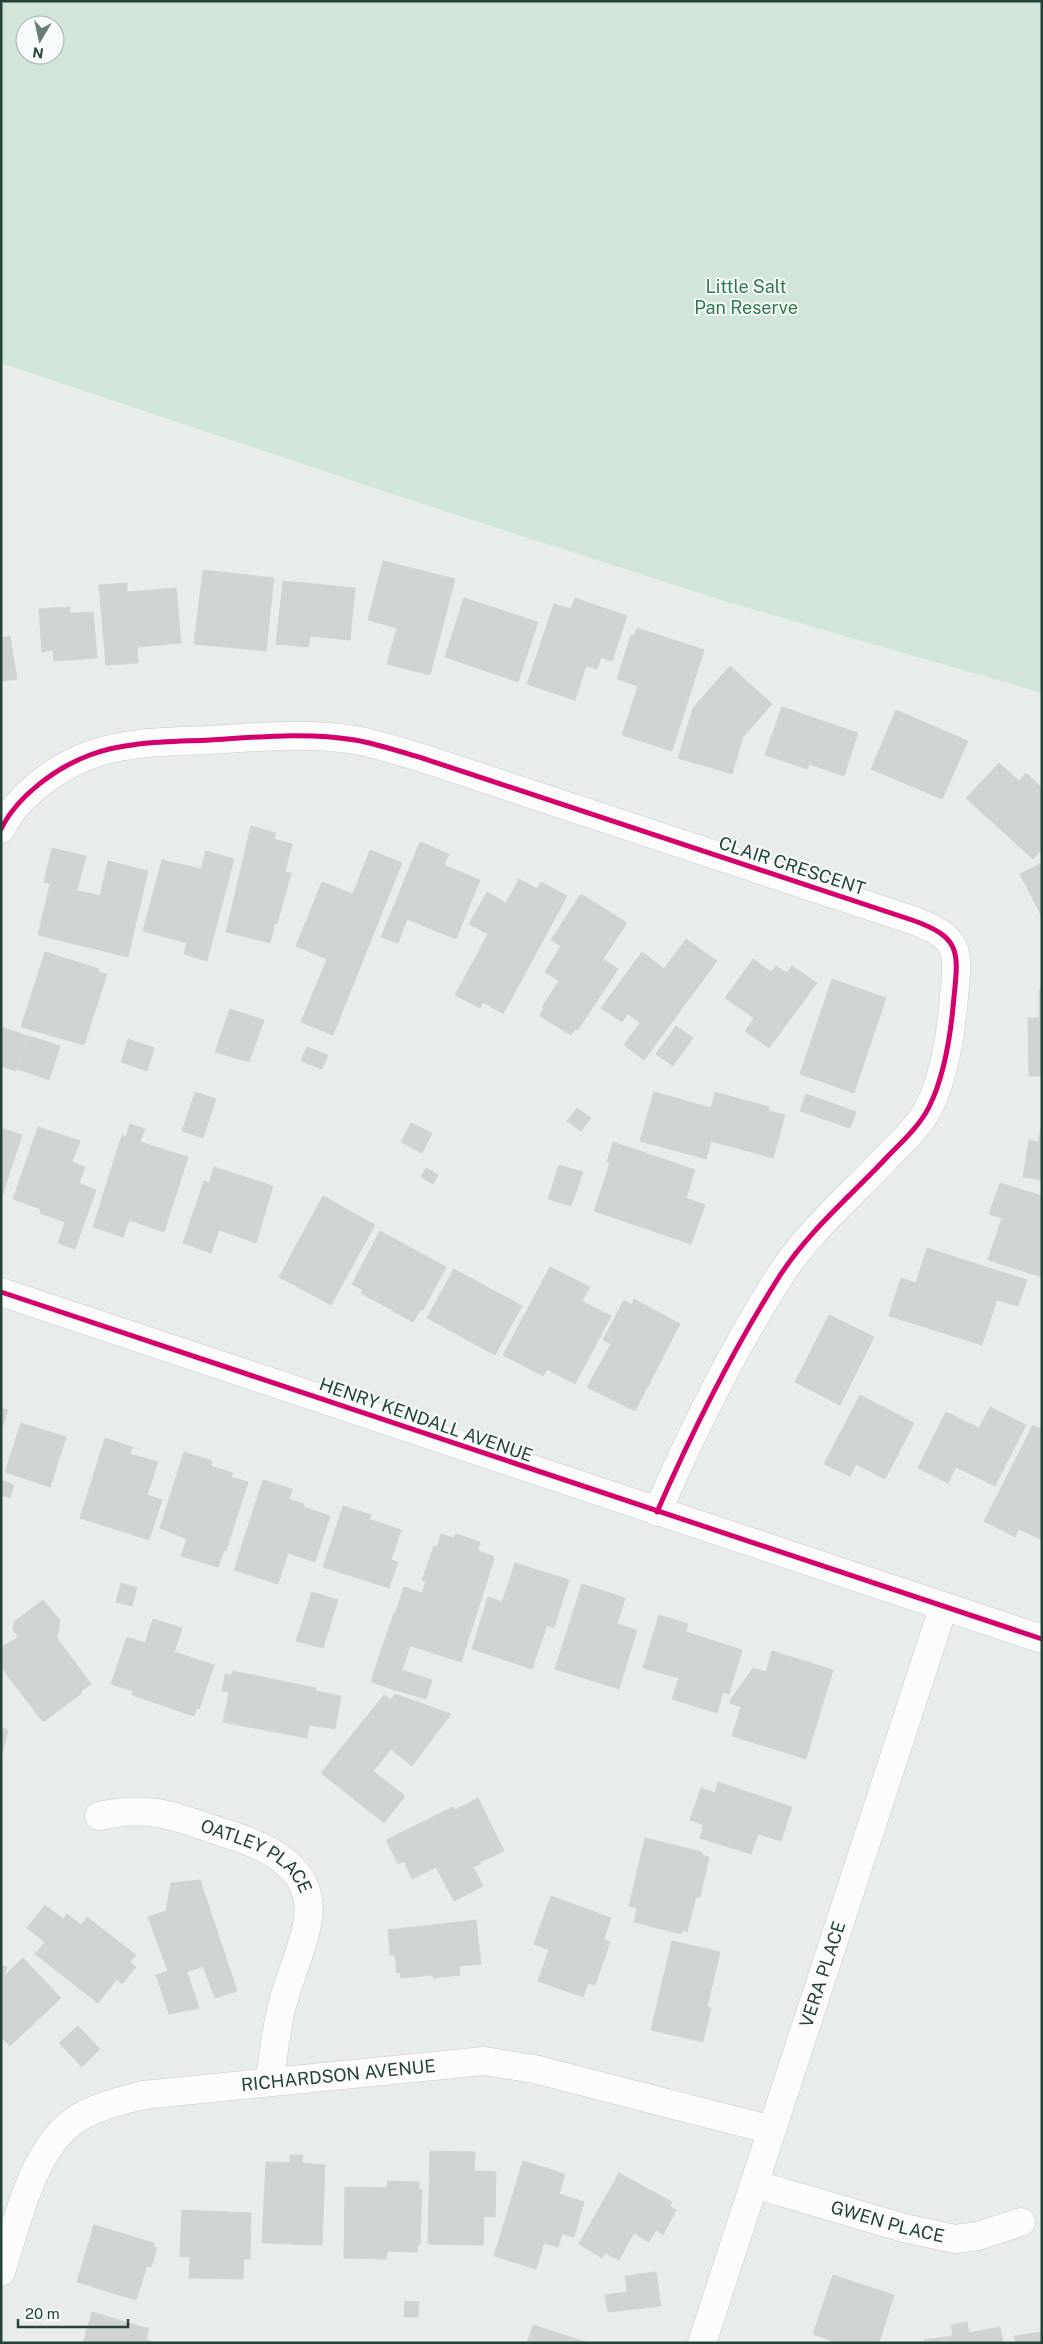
<svg xmlns="http://www.w3.org/2000/svg" width="1043" height="2344" font-family="'Public Sans',sans-serif">
	<rect width="100%" height="100%" fill="#e8edeb"/>
	<path fill="#d1e6d8" fill-rule="evenodd" d="M 1,1 L 1042,1 L 1042,693 L 724,601 L 398,496 L 1,363 ZM 25,25 L 55,25 L 55,55 L 25,55 Z"/>
	<path fill="#cfd4d2" stroke="#d1d6d4" d="M 383,561 L 455,579 L 430,675 L 387,664 L 397,628 L 368,620 Z
		M 203,570 L 274,578 L 266,651 L 194,644 Z
		M 283,581 L 355,588 L 350,640 L 310,636 L 308,647 L 276,644 Z
		M 127,583 L 127,592 L 176,588 L 181,643 L 137,647 L 138,663 L 106,665 L 99,585 Z
		M 464,598 L 538,622 L 518,682 L 445,657 Z
		M 575,598 L 627,616 L 612,661 L 601,657 L 597,669 L 586,666 L 575,700 L 527,684 L 554,604 L 571,609 Z
		M 70,607 L 70,613 L 93,612 L 97,658 L 54,661 L 53,650 L 42,652 L 39,609 Z
		M 637,628 L 704,650 L 672,751 L 622,735 L 638,686 L 617,679 L 631,635 L 634,636 Z
		M 10,636 L 17,679 L 1,681 L 1,638 Z
		M 730,666 L 772,704 L 743,737 L 732,774 L 678,758 L 693,708 Z
		M 782,707 L 858,733 L 844,776 L 809,764 L 807,769 L 765,755 Z
		M 896,710 L 968,741 L 942,799 L 871,769 Z
		M 999,763 L 1019,781 L 1026,773 L 1042,788 L 1042,849 L 1033,859 L 966,798 Z
		M 251,826 L 276,833 L 274,839 L 292,844 L 285,872 L 291,873 L 277,924 L 275,923 L 270,943 L 226,932 Z
		M 420,842 L 449,854 L 444,865 L 480,880 L 456,939 L 407,919 L 398,943 L 381,937 Z
		M 52,848 L 86,856 L 77,890 L 44,882 Z
		M 370,850 L 402,863 L 333,1035 L 301,1022 L 327,959 L 296,946 L 322,882 L 353,894 Z
		M 206,851 L 234,859 L 207,961 L 184,954 L 187,943 L 143,931 L 162,860 L 201,869 Z
		M 108,861 L 148,871 L 128,957 L 38,935 L 50,884 L 100,896 Z
		M 1042,863 L 1042,917 L 1020,874 Z
		M 519,879 L 537,889 L 541,882 L 567,896 L 503,1014 L 483,1002 L 480,1008 L 455,995 L 488,934 L 469,924 L 487,892 L 506,903 Z
		M 581,894 L 627,923 L 603,959 L 618,969 L 578,1030 L 575,1029 L 571,1035 L 540,1016 L 544,1008 L 542,1007 L 559,981 L 545,972 L 561,946 L 551,940 Z
		M 686,939 L 717,961 L 644,1060 L 624,1045 L 640,1023 L 628,1014 L 622,1022 L 601,1008 L 642,952 L 664,969 Z
		M 45,952 L 99,969 L 98,972 L 107,974 L 84,1045 L 21,1027 Z
		M 753,959 L 771,972 L 776,966 L 787,973 L 792,966 L 817,983 L 769,1048 L 745,1031 L 754,1018 L 725,998 Z
		M 832,979 L 886,998 L 854,1093 L 800,1074 Z
		M 1039,989 L 1042,989 L 1042,1076 L 1029,1076 L 1028,1018 L 1039,1018 Z
		M 230,1009 L 264,1020 L 249,1062 L 215,1052 Z
		M 676,1026 L 693,1038 L 673,1066 L 656,1054 Z
		M 1,1027 L 28,1036 L 16,1071 L 1,1066 Z
		M 29,1036 L 60,1046 L 49,1080 L 18,1069 Z
		M 128,1039 L 154,1048 L 147,1071 L 121,1062 Z
		M 307,1047 L 328,1055 L 322,1069 L 301,1061 Z
		M 195,1092 L 216,1099 L 203,1138 L 182,1131 Z
		M 654,1092 L 711,1108 L 715,1092 L 769,1107 L 768,1111 L 785,1115 L 773,1158 L 711,1141 L 706,1159 L 640,1141 Z
		M 806,1094 L 856,1112 L 850,1128 L 800,1111 Z
		M 577,1108 L 591,1118 L 581,1131 L 567,1121 Z
		M 411,1123 L 432,1133 L 422,1153 L 401,1142 Z
		M 130,1124 L 145,1129 L 140,1142 L 188,1157 L 164,1232 L 129,1220 L 123,1237 L 93,1227 L 122,1135 L 126,1137 Z
		M 1042,1124 L 1042,1180 L 1023,1177 L 1029,1140 L 1038,1142 Z
		M 38,1127 L 80,1141 L 72,1162 L 85,1167 L 79,1183 L 96,1190 L 75,1249 L 58,1243 L 65,1222 L 40,1213 L 41,1209 L 13,1199 Z
		M 1,1128 L 22,1135 L 2,1196 L 1,1196 Z
		M 613,1142 L 695,1170 L 686,1198 L 705,1205 L 691,1244 L 594,1211 L 610,1163 L 607,1162 Z
		M 559,1165 L 583,1172 L 571,1206 L 548,1199 Z
		M 214,1167 L 273,1186 L 256,1243 L 219,1230 L 211,1253 L 183,1243 L 204,1181 L 209,1183 Z
		M 426,1168 L 438,1175 L 433,1184 L 421,1177 Z
		M 1000,1183 L 1042,1196 L 1042,1277 L 988,1260 L 1002,1218 L 989,1214 Z
		M 323,1196 L 375,1225 L 331,1305 L 279,1277 Z
		M 380,1231 L 446,1267 L 423,1310 L 421,1309 L 413,1322 L 361,1293 L 363,1290 L 352,1284 Z
		M 927,1248 L 1027,1280 L 1018,1306 L 997,1300 L 982,1345 L 889,1316 L 901,1278 L 916,1283 Z
		M 550,1267 L 590,1287 L 582,1301 L 611,1316 L 575,1384 L 547,1369 L 543,1376 L 503,1355 Z
		M 454,1269 L 522,1306 L 495,1355 L 427,1318 Z
		M 634,1299 L 680,1324 L 635,1411 L 587,1387 L 611,1344 L 603,1340 L 624,1300 L 632,1305 Z
		M 829,1315 L 874,1337 L 840,1405 L 795,1382 Z
		M 860,1395 L 914,1423 L 885,1479 L 856,1464 L 850,1476 L 824,1464 Z
		M 990,1407 L 1026,1425 L 995,1486 L 956,1467 L 948,1483 L 918,1468 L 946,1412 L 979,1428 Z
		M 1,1408 L 8,1410 L 1,1431 Z
		M 21,1423 L 66,1437 L 50,1487 L 5,1472 Z
		M 1033,1425 L 1042,1430 L 1042,1540 L 1019,1529 L 1015,1537 L 984,1521 Z
		M 105,1438 L 132,1447 L 130,1454 L 158,1462 L 147,1495 L 162,1500 L 149,1540 L 80,1518 Z
		M 184,1452 L 212,1461 L 211,1466 L 233,1473 L 231,1477 L 248,1482 L 226,1551 L 224,1550 L 218,1567 L 181,1556 L 187,1539 L 160,1528 Z
		M 2,1480 L 14,1485 L 10,1498 L 1,1495 Z
		M 263,1480 L 292,1489 L 289,1499 L 304,1504 L 303,1507 L 330,1516 L 315,1562 L 288,1553 L 278,1584 L 234,1570 Z
		M 343,1506 L 371,1515 L 369,1519 L 401,1530 L 391,1560 L 398,1562 L 389,1588 L 323,1567 Z
		M 441,1534 L 454,1538 L 456,1534 L 480,1542 L 478,1551 L 493,1556 L 494,1559 L 461,1662 L 405,1644 L 426,1581 L 422,1580 L 434,1546 L 437,1547 Z
		M 515,1563 L 569,1580 L 554,1628 L 547,1625 L 532,1669 L 472,1649 L 488,1597 L 502,1602 Z
		M 121,1583 L 137,1588 L 132,1606 L 116,1602 Z
		M 582,1584 L 625,1598 L 617,1624 L 637,1630 L 619,1689 L 555,1669 Z
		M 404,1587 L 422,1593 L 413,1620 L 395,1614 Z
		M 312,1592 L 338,1600 L 323,1648 L 296,1641 Z
		M 43,1600 L 60,1620 L 57,1638 L 91,1684 L 81,1691 L 82,1693 L 43,1722 L 1,1667 L 1,1648 L 18,1637 L 13,1629 L 14,1622 Z
		M 394,1613 L 413,1620 L 405,1644 L 410,1645 L 404,1664 L 379,1657 Z
		M 659,1615 L 688,1624 L 686,1632 L 742,1650 L 729,1694 L 723,1692 L 717,1713 L 672,1699 L 679,1678 L 643,1668 Z
		M 153,1619 L 182,1628 L 174,1653 L 145,1643 Z
		M 127,1637 L 214,1665 L 199,1709 L 197,1708 L 194,1716 L 132,1695 L 133,1691 L 111,1684 Z
		M 772,1651 L 833,1670 L 806,1759 L 732,1736 L 741,1707 L 730,1703 L 731,1699 L 753,1668 L 766,1672 Z
		M 379,1657 L 404,1664 L 395,1690 L 371,1682 Z
		M 402,1670 L 432,1680 L 426,1699 L 395,1690 Z
		M 233,1671 L 316,1688 L 307,1738 L 223,1722 L 229,1692 L 222,1691 L 225,1674 L 232,1675 Z
		M 316,1691 L 341,1696 L 335,1729 L 310,1725 Z
		M 395,1694 L 451,1714 L 412,1766 L 391,1749 L 373,1771 L 405,1796 L 384,1823 L 321,1773 L 384,1695 L 391,1700 Z
		M 1,1728 L 8,1730 L 1,1758 Z
		M 718,1782 L 792,1807 L 781,1841 L 758,1834 L 751,1854 L 700,1838 L 704,1825 L 690,1820 L 701,1788 L 715,1793 Z
		M 478,1798 L 504,1851 L 480,1862 L 481,1864 L 473,1867 L 483,1886 L 454,1901 L 436,1867 L 412,1879 L 404,1861 L 398,1864 L 386,1840 L 453,1807 L 455,1810 Z
		M 645,1838 L 702,1852 L 702,1855 L 709,1857 L 700,1897 L 696,1897 L 687,1932 L 683,1930 L 681,1934 L 634,1922 L 637,1908 L 629,1906 Z
		M 200,1880 L 237,1991 L 215,1998 L 203,1966 L 187,1972 L 199,2008 L 169,2014 L 156,1975 L 168,1971 L 148,1917 L 166,1911 L 171,1883 Z
		M 551,1896 L 611,1918 L 604,1939 L 610,1942 L 595,1985 L 588,1983 L 583,1997 L 538,1981 L 549,1950 L 534,1944 Z
		M 45,1905 L 63,1919 L 67,1914 L 81,1925 L 87,1917 L 136,1955 L 130,1962 L 136,1967 L 122,1984 L 117,1979 L 98,2003 L 35,1954 L 45,1942 L 27,1928 Z
		M 476,1920 L 481,1964 L 459,1966 L 460,1975 L 433,1978 L 433,1975 L 401,1978 L 400,1972 L 397,1973 L 395,1955 L 390,1955 L 388,1930 Z
		M 672,1941 L 720,1952 L 707,2007 L 711,2008 L 703,2042 L 651,2030 Z
		M 23,1958 L 61,1998 L 10,2046 L 1,2037 L 1,1965 L 7,1967 L 4,1976 Z
		M 78,2026 L 100,2049 L 82,2067 L 59,2043 Z
		M 430,2151 L 475,2152 L 474,2171 L 496,2172 L 495,2217 L 484,2216 L 483,2245 L 428,2244 Z
		M 290,2155 L 303,2155 L 302,2163 L 325,2165 L 322,2245 L 262,2243 L 266,2162 L 290,2163 Z
		M 523,2161 L 565,2174 L 559,2194 L 584,2202 L 574,2237 L 562,2234 L 558,2247 L 544,2243 L 536,2269 L 494,2256 Z
		M 619,2173 L 672,2202 L 670,2206 L 676,2210 L 663,2235 L 656,2230 L 649,2242 L 634,2233 L 619,2260 L 605,2253 L 602,2258 L 579,2244 Z
		M 388,2181 L 419,2182 L 419,2189 L 422,2189 L 420,2245 L 418,2245 L 417,2252 L 387,2251 L 386,2259 L 344,2258 L 345,2187 L 387,2188 Z
		M 182,2210 L 251,2213 L 250,2259 L 244,2259 L 243,2279 L 189,2278 L 190,2257 L 180,2257 Z
		M 94,2225 L 154,2243 L 153,2247 L 157,2248 L 151,2267 L 147,2266 L 136,2300 L 77,2282 Z
		M 656,2272 L 661,2306 L 608,2312 L 605,2295 L 627,2292 L 625,2276 Z
		M 833,2275 L 894,2295 L 879,2343 L 838,2343 L 813,2334 Z
		M 405,2301 L 419,2302 L 418,2317 L 404,2317 Z
		M 92,2312 L 149,2329 L 146,2339 L 151,2341 L 151,2343 L 83,2343 Z
		M 967,2322 L 969,2333 L 1000,2327 L 1003,2343 L 925,2343 L 924,2340 L 953,2336 L 951,2325 Z
		M 533,2325 L 589,2343 L 527,2343 Z
		M 1042,2332 L 1042,2343 L 1016,2343 L 1014,2336 Z"/>
	<g fill="none" stroke-linecap="round" stroke-linejoin="round">
		<g stroke="#c5cac8" stroke-width="29">
			<g id="street">
				<path d="M 1,829 C 17,796 57,767 90,755 C 127,741 171,742 210,740 C 258,737 307,732 355,740 C 378,744 401,752 425,759 L 912,920 C 960,937 959,950 954,997 C 951,1033 945,1075 929,1107 C 920,1125 904,1140 890,1154 C 853,1194 808,1231 779,1277 C 732,1351 692,1432 657,1512"/>
				<path d="M 1,1292 L 1042,1639"/>
				<path id="s1" d="M 99,1816 C 151,1804 176,1817 224,1833 C 265,1845 315,1867 308,1919 C 304,1947 290,1975 283,2002 C 276,2028 273,2055 270,2081"/>
				<path id="s2" d="M 754,2184 L 904,2228 L 955,2239 L 978,2236 L 1021,2222"/>
				<path id="s3" d="M 1,2272 C 17,2224 32,2147 78,2118 C 98,2106 121,2101 143,2095 L 484,2061 L 534,2069 L 772,2130"/>
				<path id="s4" d="M 702,2343 L 943,1608"/>
			</g>
		</g>
		<use href="#street" stroke="#fcfcfc" stroke-width="28"/>
		<g stroke="#f7fbf9" stroke-width="8">
			<path id="cycleway" d="M 1,829 C 17,796 57,767 90,755 C 127,741 171,742 210,740 C 258,737 307,732 355,740 C 378,744 401,752 425,759 L 912,920 C 960,937 959,950 954,997 C 951,1033 945,1075 929,1107 C 920,1125 904,1140 890,1154 C 853,1194 808,1231 779,1277 C 732,1351 692,1432 657,1512
				M 1,1292 L 1042,1639"/>
		</g>
		<use href="#cycleway" stroke="#d6006c" stroke-width="5"/>
	</g>
	<g text-anchor="middle" stroke-width="4" stroke-linejoin="round" paint-order="stroke">
		<g font-size="18" fill="#2d7a4b" stroke="#f7fbf9">
			<text x="746" y="293">Little Salt<tspan x="746" dy="21">Pan Reserve</tspan></text>
		</g>
		<g font-size="18" fill="#24423a" stroke="#f7fbf9">
			<text transform="translate(792 866) rotate(18)" y="6">CLAIR CRESCENT</text>
			<text transform="translate(426 1420) rotate(19)" y="6">HENRY KENDALL AVENUE</text>
			<text dy="6" stroke="none"><textPath href="#s1" startOffset="169">OATLEY PLACE</textPath></text>
			<text dy="6" stroke="none"><textPath href="#s4" startOffset="388">VERA PLACE</textPath></text>
			<text dy="6" stroke="none"><textPath href="#s3" startOffset="441">RICHARDSON AVENUE</textPath></text>
			<text dy="6" stroke="none"><textPath href="#s2" startOffset="139">GWEN PLACE</textPath></text>
		</g>
	</g>
	<rect width="1043" height="2344" fill="none" stroke="#24423a" stroke-width="5"/>
	<g transform="translate(40 40) rotate(189)"><circle r="24" fill="#f7fbf9" stroke="#a3b1ad"/>
	<path d="M0-4L9 19L0 12L-9 19Z" fill="#697e78"/>
	<text y="-8" font-size="14" font-weight="bold" text-anchor="middle" fill="#24423a">N</text>
	</g>
	<path d="M18 2319v8h110v-8" fill="none" stroke="#24423a" stroke-width="2.5"/>
	<text x="25" y="2319" font-size="15" fill="#24423a" stroke="#f7fbf9" stroke-width="4" paint-order="stroke">20 m</text>
</svg>
